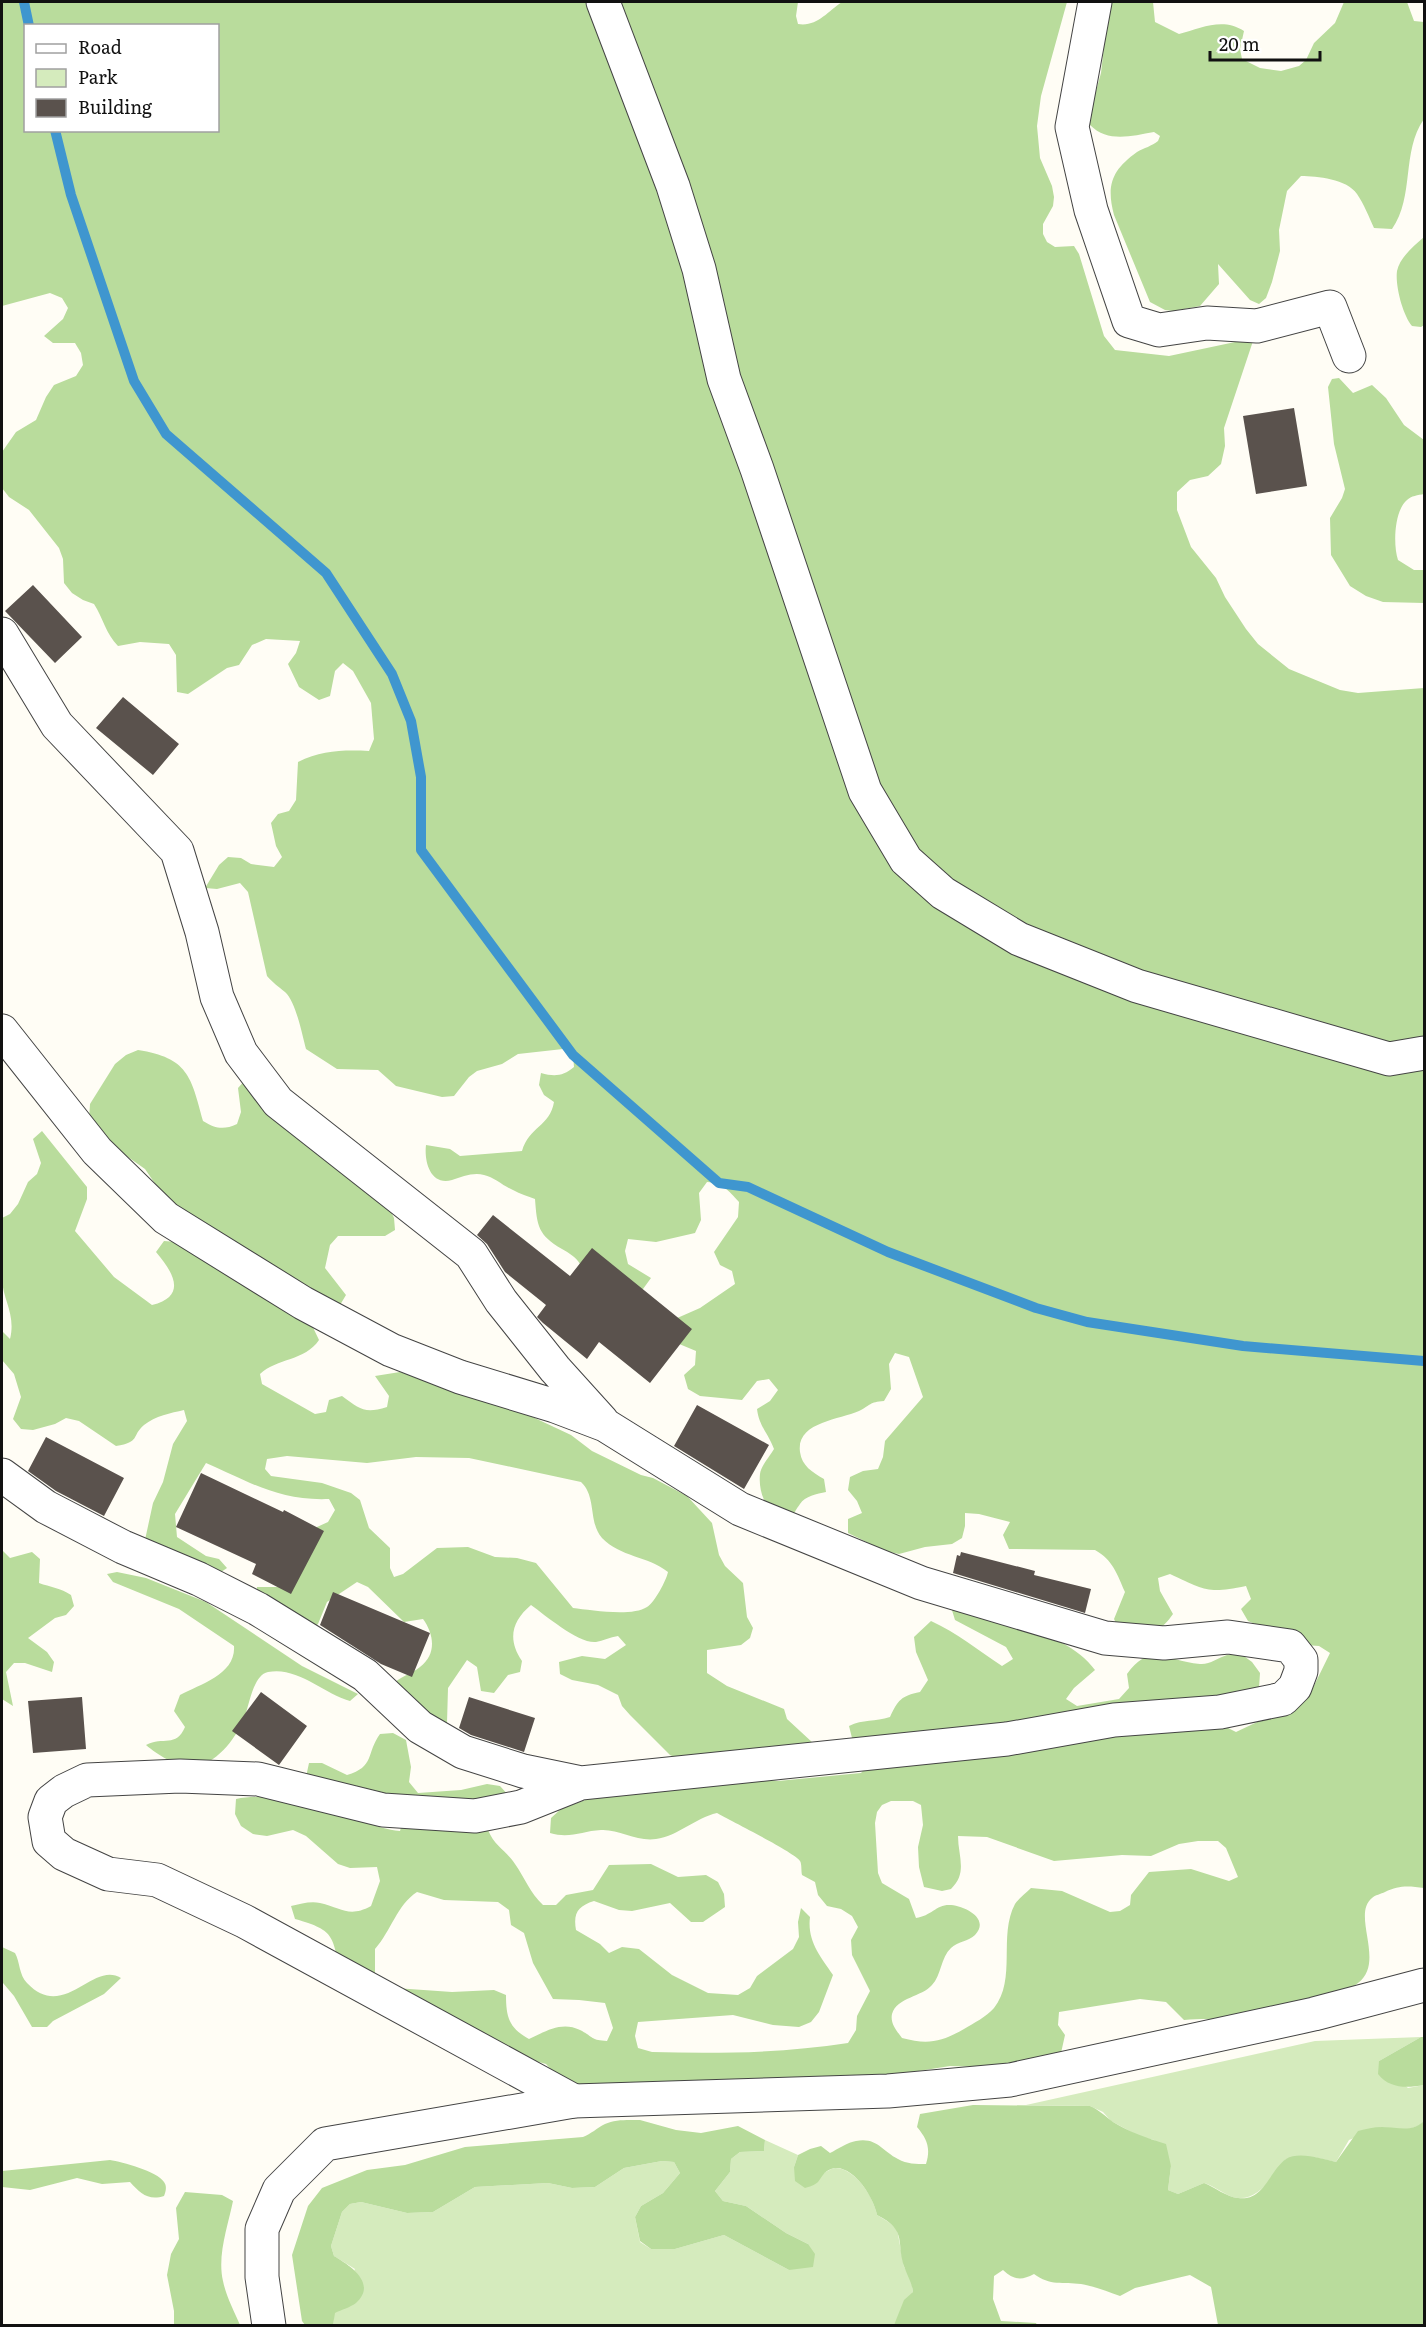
<svg xmlns="http://www.w3.org/2000/svg" width="1426" height="2327" font-family="Literata,serif">
	<rect width="100%" height="100%" fill="#fffdf5"/>
	<path fill="#d5ebbd" d="M 1421,2037 L 1379,2061 L 1408,2088 L 1424,2085 L 1424,2121 L 1420,2125 L 1407,2130 L 1382,2127 L 1349,2140 L 1336,2162 L 1313,2157 L 1286,2159 C 1272,2177 1256,2206 1230,2196 C 1221,2192 1214,2186 1204,2183 L 1178,2194 L 1168,2190 L 1171,2166 L 1154,2140 L 1141,2137 L 1111,2121 L 1103,2112 L 1090,2106 L 1026,2105 L 1315,2041 Z
		M 765,2140 L 798,2155 L 794,2167 C 803,2168 814,2173 823,2173 C 827,2172 831,2168 836,2168 C 856,2169 874,2198 877,2215 L 887,2221 L 897,2229 L 904,2267 L 911,2279 L 913,2292 L 894,2325 L 333,2325 L 334,2313 L 355,2269 L 334,2256 L 331,2246 L 342,2212 L 350,2204 L 361,2202 L 407,2213 L 433,2212 L 475,2187 L 548,2183 L 572,2188 L 595,2187 L 624,2168 L 662,2161 L 674,2162 L 680,2173 L 663,2193 L 641,2206 L 635,2217 L 640,2242 L 651,2249 L 675,2249 L 724,2235 L 789,2270 L 808,2244 L 786,2233 L 746,2206 L 723,2201 L 715,2191 L 730,2172 L 731,2159 L 740,2152 L 764,2151 Z"/>
	<path fill="#b9dc9c" fill-rule="evenodd" d="M 2,2 L 798,2 L 796,16 L 798,24 C 817,27 827,12 842,2 L 1067,2 L 1041,96 L 1037,126 L 1040,158 L 1052,186 L 1054,197 L 1053,206 L 1043,224 L 1043,234 L 1047,242 L 1055,247 L 1074,246 L 1079,254 L 1104,336 L 1115,350 L 1169,356 L 1254,338 L 1224,428 L 1225,446 L 1221,464 L 1208,476 L 1190,480 L 1177,492 L 1177,510 L 1191,547 L 1216,578 L 1225,597 L 1246,629 L 1258,644 L 1289,669 L 1340,690 L 1358,693 L 1424,688 L 1424,1888 C 1409,1886 1399,1885 1385,1892 C 1381,1894 1375,1895 1372,1898 C 1351,1915 1386,1962 1358,1983 C 1333,2002 1262,2015 1230,2018 C 1215,2020 1199,2018 1184,2020 L 1166,2002 L 1140,1999 L 1059,2012 L 1058,2025 L 1065,2035 L 1061,2053 L 1036,2063 L 984,2067 L 950,2066 L 825,2086 L 582,2087 L 556,2075 L 546,2064 L 532,2060 L 395,1988 L 452,1992 L 494,1990 L 506,1995 C 506,2017 509,2028 529,2039 C 546,2031 562,2021 580,2030 C 594,2037 590,2040 607,2041 L 613,2028 L 605,2003 L 579,2000 L 553,1999 L 533,1963 L 524,1933 L 511,1925 L 509,1910 L 498,1902 L 444,1900 L 417,1892 C 397,1905 391,1931 375,1949 L 375,1975 L 342,1976 C 331,1937 338,1931 295,1919 L 291,1906 C 301,1904 310,1901 320,1903 C 342,1908 349,1918 371,1906 L 380,1881 L 377,1867 L 350,1868 L 338,1864 L 306,1836 L 293,1830 L 267,1836 L 253,1834 L 241,1826 L 235,1814 L 236,1799 C 266,1793 304,1800 333,1809 C 357,1816 375,1829 400,1831 L 404,1817 L 306,1777 L 309,1763 L 322,1763 L 347,1775 C 375,1767 366,1753 380,1734 L 393,1733 L 406,1740 L 411,1767 L 409,1782 L 418,1793 L 461,1790 L 487,1784 L 500,1786 L 510,1797 L 488,1830 C 495,1847 506,1850 515,1864 C 525,1878 530,1893 543,1905 L 556,1905 L 566,1895 L 593,1890 L 609,1865 L 651,1864 L 678,1877 L 706,1875 L 718,1882 L 724,1894 L 725,1907 L 703,1922 L 691,1922 L 670,1903 L 632,1911 L 619,1910 L 594,1901 C 578,1906 573,1913 576,1930 L 600,1944 L 609,1953 L 622,1947 L 639,1949 L 672,1975 L 708,1993 L 738,1995 L 750,1988 L 757,1976 L 793,1949 L 799,1937 L 798,1922 L 801,1908 L 810,1917 C 807,1941 820,1956 833,1975 L 819,2012 L 811,2022 L 799,2027 L 773,2025 L 733,2015 L 638,2022 L 635,2036 L 638,2048 L 652,2052 C 717,2054 784,2053 848,2043 L 856,2030 L 857,2016 L 870,1991 L 852,1955 L 851,1940 L 858,1927 L 852,1916 L 841,1909 L 827,1906 L 818,1895 L 815,1882 L 802,1875 C 801,1871 802,1864 800,1861 C 796,1853 729,1820 717,1813 C 695,1818 678,1836 656,1839 C 637,1842 619,1829 601,1830 C 582,1831 570,1839 550,1833 L 551,1818 L 561,1809 L 604,1793 L 728,1776 L 778,1781 L 861,1773 L 870,1763 L 853,1742 L 849,1726 C 863,1719 875,1722 890,1717 C 898,1700 901,1696 920,1692 L 928,1680 L 916,1652 L 914,1637 L 931,1621 C 957,1633 978,1650 1002,1666 L 1013,1659 L 1006,1647 L 955,1620 L 951,1607 C 996,1620 1067,1631 1095,1670 L 1074,1688 L 1066,1699 L 1077,1706 L 1119,1699 L 1129,1688 L 1127,1674 C 1151,1641 1168,1662 1200,1664 C 1209,1665 1218,1658 1227,1655 C 1231,1654 1236,1654 1241,1654 L 1252,1662 L 1260,1673 L 1259,1688 L 1212,1720 L 1236,1732 L 1308,1698 L 1330,1653 L 1319,1646 L 1305,1645 L 1248,1621 L 1241,1609 L 1251,1599 L 1246,1586 C 1207,1594 1205,1590 1170,1574 L 1158,1578 L 1160,1591 L 1173,1614 C 1157,1637 1145,1635 1120,1632 L 1114,1619 L 1125,1592 C 1117,1574 1113,1560 1095,1550 L 1009,1549 L 1003,1535 L 1010,1522 L 979,1514 L 965,1513 L 965,1526 L 962,1538 L 952,1544 L 925,1547 L 899,1554 L 885,1551 L 848,1533 L 848,1519 L 862,1513 L 857,1501 L 848,1490 L 850,1477 L 863,1471 L 878,1469 L 883,1457 L 885,1441 L 923,1397 L 909,1357 L 895,1353 L 889,1364 L 891,1389 L 884,1401 C 869,1402 871,1405 859,1411 C 839,1420 796,1422 800,1452 C 802,1466 812,1472 824,1479 L 826,1492 C 817,1494 805,1496 800,1504 C 792,1515 796,1514 783,1520 C 767,1511 758,1494 760,1474 C 761,1466 770,1456 774,1449 C 768,1433 759,1426 757,1409 L 770,1401 L 778,1390 L 769,1379 L 757,1381 L 742,1400 L 700,1396 L 688,1389 L 684,1375 L 695,1365 L 696,1351 L 672,1341 L 675,1319 L 700,1308 L 735,1284 L 732,1271 L 720,1265 L 714,1252 L 738,1217 L 739,1202 C 728,1190 723,1183 707,1182 L 699,1193 L 701,1220 L 695,1233 L 656,1242 L 628,1239 L 625,1251 L 628,1264 L 651,1278 L 643,1289 L 588,1287 C 585,1279 584,1271 580,1264 C 576,1257 569,1253 562,1249 C 538,1235 537,1226 535,1199 C 528,1196 520,1194 513,1190 C 503,1186 494,1177 484,1175 C 473,1172 462,1177 452,1180 C 430,1186 424,1161 426,1145 L 450,1149 L 460,1156 L 522,1151 C 529,1127 550,1126 554,1102 L 544,1095 L 539,1085 L 541,1073 C 555,1077 563,1076 574,1067 L 573,1055 L 563,1049 L 518,1054 L 502,1064 L 477,1071 L 469,1077 L 454,1096 L 442,1097 L 396,1086 L 378,1070 L 337,1069 L 306,1049 C 302,1034 296,1002 285,992 C 278,986 273,983 267,976 L 248,892 L 240,883 L 217,889 L 205,888 L 219,865 L 228,857 L 241,858 L 251,864 L 274,867 L 282,857 L 276,846 L 271,823 L 278,814 L 289,811 L 296,800 L 298,762 C 322,750 344,750 369,751 L 374,739 L 371,703 L 353,671 L 343,663 L 335,671 L 330,696 L 319,700 L 299,687 L 288,664 L 296,653 L 300,641 L 266,639 L 252,645 L 239,665 L 227,668 L 188,694 L 177,692 L 176,655 L 169,644 L 140,642 L 118,646 C 106,634 103,618 94,604 L 83,600 L 72,593 L 64,583 L 63,559 L 59,548 L 29,510 L 9,497 L 2,488 L 2,452 L 16,432 L 36,420 L 46,397 L 54,385 L 76,376 L 83,365 L 81,353 L 75,343 L 53,343 L 44,336 L 63,319 L 68,308 L 62,298 L 50,293 L 2,306 ZM 26,26 L 218,26 L 218,130 L 26,130 ZM 891,1801 L 913,1801 L 921,1805 L 923,1825 L 918,1847 L 919,1867 L 924,1887 L 942,1891 L 951,1889 C 968,1873 958,1856 958,1836 L 987,1837 L 1054,1861 L 1122,1855 L 1151,1856 L 1179,1844 L 1198,1841 L 1218,1841 L 1226,1848 L 1238,1877 L 1229,1881 L 1191,1869 L 1149,1872 L 1131,1895 L 1130,1905 L 1120,1911 L 1110,1912 L 1062,1891 L 1031,1888 C 1026,1893 1019,1898 1015,1904 C 998,1936 1017,1979 994,2008 C 986,2017 974,2023 964,2029 C 941,2042 928,2045 902,2038 C 897,2031 890,2024 892,2014 C 897,1997 922,1997 932,1985 C 941,1976 941,1957 951,1948 C 957,1942 969,1941 975,1935 C 991,1918 963,1905 949,1905 C 936,1905 931,1916 916,1918 L 909,1899 L 882,1883 L 878,1873 L 875,1823 L 877,1812 L 882,1805 Z
		M 1109,2 L 1153,2 L 1155,22 L 1179,34 C 1201,28 1223,17 1244,31 L 1240,49 L 1242,59 L 1260,68 L 1281,71 L 1299,66 L 1306,60 L 1314,43 L 1335,23 L 1344,2 L 1407,2 L 1414,21 L 1424,22 L 1424,119 C 1401,152 1415,196 1392,229 L 1374,228 C 1369,217 1364,204 1357,194 C 1347,179 1317,176 1301,176 L 1287,191 L 1279,230 L 1280,251 L 1272,282 L 1266,298 L 1259,304 L 1250,300 L 1218,264 L 1219,284 L 1200,306 L 1174,311 L 1165,310 L 1150,302 L 1114,215 C 1106,185 1112,170 1137,152 C 1144,148 1152,146 1158,141 L 1160,136 L 1154,132 C 1131,136 1108,143 1090,125 L 1089,116 L 1101,73 Z
		M 1424,237 L 1424,325 L 1421,327 L 1412,326 C 1403,315 1395,286 1397,271 C 1400,257 1414,246 1424,237 Z
		M 1339,378 L 1353,393 L 1372,385 L 1386,398 L 1404,425 L 1424,440 L 1424,494 C 1418,495 1411,496 1407,500 C 1394,511 1393,545 1398,560 L 1414,570 L 1424,570 L 1424,603 L 1383,602 L 1366,596 L 1350,586 L 1331,555 L 1330,518 L 1342,498 L 1345,489 L 1334,444 L 1328,387 L 1332,379 Z
		M 138,1050 C 188,1058 191,1076 203,1121 C 216,1129 224,1130 237,1124 L 241,1112 L 238,1088 L 247,1078 L 384,1197 L 394,1218 L 395,1230 L 385,1236 L 338,1236 L 330,1245 L 325,1268 L 346,1295 L 340,1305 L 308,1317 L 319,1340 C 305,1361 277,1358 260,1374 L 262,1384 L 315,1414 L 326,1412 L 329,1400 L 342,1396 C 360,1409 364,1414 387,1407 L 389,1396 L 375,1376 L 400,1372 L 507,1405 L 571,1435 L 592,1451 L 641,1475 L 653,1478 L 687,1496 L 712,1523 L 719,1555 L 725,1566 L 743,1583 L 747,1617 L 753,1628 L 750,1638 L 741,1645 L 707,1650 L 707,1673 L 727,1686 L 784,1709 L 787,1719 L 813,1743 L 691,1765 L 670,1755 L 630,1715 L 622,1706 L 618,1695 L 598,1685 L 572,1680 L 560,1674 L 559,1662 L 582,1656 L 605,1659 L 626,1645 L 618,1636 C 610,1637 603,1641 596,1642 C 579,1644 545,1615 531,1605 C 512,1621 507,1639 522,1661 L 520,1672 L 508,1675 L 494,1693 L 481,1691 L 477,1667 L 467,1660 L 448,1688 L 447,1723 L 436,1729 L 391,1686 C 400,1676 410,1675 420,1667 C 437,1654 434,1634 423,1619 L 404,1622 L 368,1587 L 357,1582 L 327,1602 L 318,1624 L 309,1632 L 257,1598 L 257,1587 L 280,1587 L 309,1536 L 317,1527 L 328,1522 L 335,1510 L 329,1499 C 278,1501 250,1482 206,1463 L 175,1514 L 177,1537 L 206,1556 L 219,1559 L 227,1568 L 218,1574 L 145,1540 L 153,1503 L 163,1482 L 173,1444 L 187,1421 L 184,1410 C 171,1413 155,1416 144,1425 C 131,1436 141,1442 116,1446 L 79,1421 L 66,1418 L 55,1424 L 33,1430 L 21,1429 L 13,1419 L 21,1397 L 14,1374 L 2,1360 L 2,1331 L 10,1339 C 16,1314 3,1301 2,1279 C 0,1259 2,1238 2,1218 L 10,1214 L 18,1204 L 28,1182 L 37,1174 L 41,1163 L 33,1139 L 42,1131 L 87,1187 L 87,1199 L 75,1231 L 114,1277 L 152,1305 C 188,1296 173,1272 156,1252 L 164,1241 L 177,1242 L 185,1216 L 158,1188 L 145,1169 L 101,1138 L 89,1119 L 90,1104 L 115,1064 L 126,1055 ZM 287,1456 L 367,1463 L 416,1457 L 469,1458 L 581,1482 C 597,1497 588,1522 602,1538 C 620,1557 648,1556 668,1572 C 666,1581 655,1602 647,1607 C 632,1617 590,1610 573,1608 L 536,1563 L 517,1558 L 495,1557 L 468,1547 L 437,1548 L 403,1574 L 394,1577 L 390,1568 L 390,1548 L 369,1528 L 360,1500 L 351,1493 L 322,1483 L 271,1476 L 265,1469 L 267,1459 Z
		M 2,1550 L 10,1558 L 32,1552 L 40,1559 L 39,1583 C 50,1587 61,1588 71,1595 L 74,1606 L 66,1615 L 55,1618 L 28,1638 L 47,1652 L 54,1662 L 52,1672 L 25,1663 L 14,1663 L 6,1672 L 13,1706 L 2,1699 Z
		M 117,1572 L 146,1578 L 206,1602 L 302,1666 L 358,1694 L 350,1701 C 323,1693 297,1666 268,1672 C 253,1675 249,1706 244,1719 C 235,1739 216,1766 191,1766 C 175,1766 158,1755 146,1745 C 163,1736 176,1748 185,1727 L 174,1711 L 180,1695 C 201,1684 236,1674 234,1646 L 179,1609 L 113,1582 L 107,1574 Z
		M 2,1947 L 15,1953 C 20,1962 19,1975 27,1983 C 64,2022 93,1960 121,1978 L 104,1994 L 53,2021 L 47,2027 L 32,2027 L 14,1996 L 3,1983 L 2,1985 Z
		M 1421,2037 L 1424,2037 L 1424,2085 C 1407,2088 1390,2089 1378,2074 L 1379,2061 Z
		M 973,2105 L 1090,2106 C 1099,2110 1105,2116 1113,2122 C 1129,2132 1147,2138 1166,2144 L 1171,2166 L 1168,2190 L 1178,2194 L 1204,2183 C 1215,2187 1226,2197 1238,2198 C 1264,2202 1269,2171 1286,2159 C 1299,2151 1322,2159 1336,2162 L 1358,2131 C 1366,2129 1374,2127 1382,2127 C 1399,2127 1411,2133 1424,2121 L 1424,2325 L 1218,2325 L 1211,2287 L 1190,2275 L 1135,2288 L 1120,2296 C 1108,2292 1094,2286 1081,2284 C 1063,2282 1050,2286 1034,2274 C 1021,2281 1014,2280 1003,2270 L 994,2276 L 993,2299 L 1001,2321 L 1036,2323 L 1037,2325 L 894,2325 L 904,2300 L 913,2292 C 912,2283 908,2277 905,2269 C 895,2243 909,2231 877,2215 C 874,2198 852,2162 831,2169 C 823,2172 823,2176 818,2182 C 815,2185 809,2187 805,2188 L 795,2181 L 794,2167 L 798,2155 L 810,2149 L 821,2146 L 830,2153 C 838,2149 848,2142 856,2141 C 877,2137 882,2151 898,2159 C 907,2164 916,2164 926,2164 C 931,2148 927,2139 917,2127 L 920,2114 Z
		M 640,2120 L 676,2130 L 701,2133 L 738,2126 L 765,2140 L 764,2151 L 740,2152 L 731,2159 L 730,2172 L 715,2191 L 723,2201 L 746,2206 L 786,2233 L 808,2244 L 815,2254 L 813,2267 L 789,2270 L 724,2235 L 675,2249 L 651,2249 L 640,2241 L 635,2217 L 641,2206 L 663,2193 L 680,2173 L 674,2162 L 662,2161 L 624,2168 L 595,2187 L 572,2188 L 548,2183 L 475,2187 L 433,2212 L 407,2213 L 361,2202 L 350,2204 L 342,2212 L 331,2246 L 334,2256 C 349,2265 378,2283 356,2303 C 351,2307 341,2310 335,2313 L 333,2325 L 305,2325 L 302,2321 L 292,2255 L 308,2206 L 322,2188 L 367,2170 L 405,2165 L 465,2147 L 583,2137 C 591,2134 597,2128 605,2124 C 615,2119 629,2120 640,2120 Z
		M 110,2160 C 122,2162 157,2171 164,2182 C 167,2186 166,2191 164,2196 C 148,2201 140,2193 130,2182 L 102,2184 L 77,2178 L 30,2190 L 2,2187 L 2,2171 Z
		M 185,2192 L 222,2195 L 233,2201 C 228,2226 217,2255 223,2281 C 226,2296 234,2311 240,2325 L 174,2325 L 174,2311 L 167,2275 L 171,2254 L 179,2239 L 176,2208 Z"/>
	<g fill="none" stroke-linecap="round" stroke-linejoin="round">
		<path stroke="#3f96cf" stroke-width="10" d="M 24,2 L 29,26
			M 55,130 L 71,195 L 134,381 L 166,434 L 326,573 L 392,674 L 411,721 L 421,777 L 421,850 L 573,1055 L 719,1183 L 748,1187 L 888,1252 L 1036,1308 L 1087,1322 L 1243,1346 L 1424,1361"/>
	</g>
	<path fill="#5a524d" d="M 1294,408 L 1307,486 L 1256,494 L 1243,416 Z
		M 33,585 L 82,637 L 55,663 L 5,611 Z
		M 123,697 L 179,744 L 153,775 L 96,728 Z
		M 493,1215 L 570,1276 L 592,1248 L 692,1329 L 650,1383 L 599,1342 L 587,1359 L 543,1323 L 537,1317 L 546,1305 L 505,1272 L 487,1244 L 477,1235 Z
		M 697,1405 L 769,1445 L 744,1489 L 674,1446 Z
		M 46,1437 L 124,1478 L 104,1516 L 56,1491 L 28,1471 Z
		M 201,1473 L 283,1512 L 284,1510 L 324,1531 L 291,1594 L 252,1574 L 256,1564 L 176,1527 Z
		M 961,1552 L 1035,1571 L 1034,1575 L 1091,1589 L 1085,1613 L 953,1573 L 957,1555 L 960,1556 Z
		M 333,1592 L 430,1633 L 412,1677 L 381,1664 L 320,1625 Z
		M 261,1692 L 307,1726 L 279,1765 L 232,1731 Z
		M 82,1697 L 86,1749 L 33,1753 L 28,1701 Z
		M 469,1697 L 535,1718 L 524,1752 L 471,1735 L 459,1728 Z"/>
	<g fill="none" stroke-linecap="round" stroke-linejoin="round">
		<g stroke="#444" stroke-width="35">
			<path id="minor" d="M 1095,2 L 1072,127 L 1091,210 L 1129,321 L 1159,330 L 1207,323 L 1257,326 L 1330,307 L 1349,356
				M 2,634 L 57,725 L 177,851 L 202,932 L 217,997 L 241,1053 L 278,1102 L 471,1254 L 501,1301 L 555,1369 L 602,1421
				M 2,1031 L 97,1151 L 166,1218 L 303,1303 L 391,1350 L 460,1377 L 555,1406 L 605,1425 L 740,1509 L 921,1583 L 1105,1638 L 1164,1643 L 1228,1637 L 1290,1646 L 1301,1660 L 1301,1671 L 1295,1687 L 1283,1699 L 1220,1712 L 1114,1720 L 1007,1739 L 581,1783 L 523,1771 L 463,1752 L 420,1727 L 365,1675 L 258,1609 L 199,1579 L 123,1547 L 46,1507 L 2,1475
				M 574,2101 L 244,1921 L 157,1880 L 108,1874 L 64,1854 L 49,1841 L 45,1817 L 51,1801 L 64,1791 L 87,1780 L 180,1776 L 258,1779 L 383,1810 L 475,1816 L 521,1807 L 581,1783"/>
		</g>
		<g stroke="#444" stroke-width="35">
			<path id="tertiary" d="M 603,2 L 673,186 L 699,269 L 724,379 L 757,469 L 865,791 L 906,860 L 943,893 L 1019,939 L 1137,986 L 1389,1059 L 1424,1053
				M 269,2326 L 262,2277 L 262,2229 L 279,2190 L 325,2144 L 574,2101 L 888,2091 L 1010,2080 L 1314,2014 L 1424,1985"/>
		</g>
		<use href="#minor" stroke="#fff" stroke-width="33"/>
		<use href="#tertiary" stroke="#fff" stroke-width="33"/>
	</g>
	<rect width="1426" height="2327" fill="none" stroke="#111111" stroke-width="6"/>
	<rect x="24" y="24" width="195" height="108" fill="#ffffff" stroke="#a0a0a0" stroke-width="1.5"/>
	<rect x="36" y="44" width="30" height="9" fill="#ffffff" stroke="#a0a0a0" stroke-width="1.5"/>
	<text x="78" y="54" font-size="18" fill="#111111">Road</text>
	<rect x="36" y="69" width="30" height="18" fill="#d5ebbd" stroke="#a0a0a0" stroke-width="1.5"/>
	<text x="78" y="84" font-size="18" fill="#111111">Park</text>
	<rect x="36" y="99" width="30" height="18" fill="#5a524d" stroke="#a0a0a0" stroke-width="1.5"/>
	<text x="78" y="114" font-size="18" fill="#111111">Building</text>
	<path d="M1210 51v9h110v-9" fill="none" stroke="#111111" stroke-width="3"/>
	<text x="1219" y="51" font-size="18" fill="#111111" stroke="#ffffff" stroke-width="4.5" paint-order="stroke">20 m</text>
</svg>
